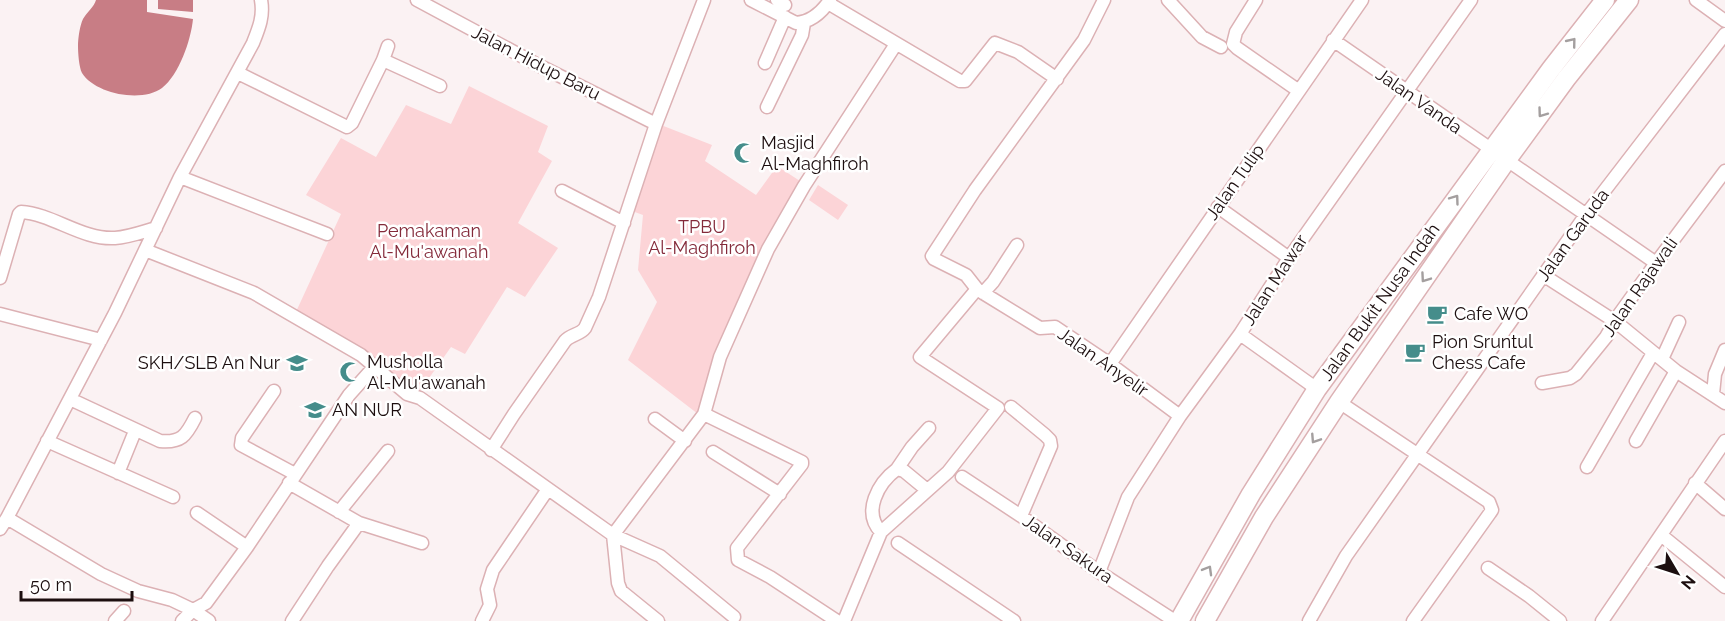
<svg xmlns="http://www.w3.org/2000/svg" width="1725" height="621" font-family="Raleway,sans-serif">
	<rect width="100%" height="100%" fill="#fbf2f3"/>
	<path fill="#fcd4d7" d="M 469,86 L 548,126 L 538,152 L 552,161 L 518,223 L 558,248 L 525,297 L 507,287 L 465,354 L 451,347 L 417,395 L 295,314 L 341,214 L 306,195 L 341,138 L 376,157 L 406,105 L 451,124 Z
		M 661,125 L 712,145 L 705,161 L 756,195 L 777,166 L 800,181 L 698,414 L 628,360 L 657,302 L 638,270 L 643,215 L 632,211 Z
		M 818,185 L 848,205 L 838,220 L 809,200 Z"/>
	<path fill="#c87d85" d="M 96,0 L 147,0 L 147,12 L 193,19 C 191,40 179,75 162,88 C 142,103 95,94 82,73 C 79,67 78,53 78,46 C 78,38 80,25 83,19 C 87,12 94,7 96,0 Z
		M 158,0 L 193,0 L 193,12 L 158,9 Z"/>
	<g fill="none" stroke-linecap="round" stroke-linejoin="round">
		<g stroke="#dcb1b4" stroke-width="15">
			<path id="street" d="M 417,0 L 540,66 L 656,124
				M 751,0 L 796,23 C 811,22 822,12 830,0
				M 777,0 L 785,5
				M 1104,0 L 1084,40 L 975,190 L 932,256 L 934,259 L 966,275 L 977,289 L 983,293 L 1040,328 L 1055,327 L 1110,364 L 1180,416
				M 1168,0 L 1202,37 L 1221,47
				M 1256,0 L 1236,32 L 1233,44 L 1237,48 L 1299,91
				M 1696,0 L 1725,21
				M 828,3 L 960,81 L 965,81 L 995,43 L 1018,52 L 1057,79
				M 1333,40 L 1656,263
				M 383,60 L 440,86
				M 765,63 L 785,17
				M 238,73 L 347,127 L 352,123 L 383,60 L 388,46
				M 767,107 L 802,35 L 804,23
				M 180,177 L 327,234
				M 562,191 L 624,223
				M 1218,207 L 1289,258
				M 145,250 L 254,293 L 361,355 L 407,394 L 420,398 L 613,535 L 660,556 L 734,617
				M 1543,275 L 1616,322 L 1676,371 L 1725,403
				M 0,278 L 19,214 L 21,212 C 53,214 82,240 115,238 C 129,237 142,232 156,228
				M 983,293 L 993,282 L 1017,245
				M 0,314 L 101,340
				M 1240,334 L 1317,389
				M 1662,359 L 1679,322
				M 1110,364 L 1362,0
				M 1542,383 L 1570,378 L 1576,374 L 1606,337 L 1618,316 L 1656,263 L 1725,171
				M 274,391 L 242,438 L 241,445 L 295,474
				M 1713,394 L 1715,374 L 1725,350
				M 70,399 L 160,441 C 181,443 186,436 195,418
				M 1339,402 L 1489,502 L 1492,510 L 1490,513 L 1413,621
				M 1011,407 L 1045,435 L 1050,440 L 1051,446 L 1021,516
				M 704,414 L 802,462 L 802,464 L 737,548 L 738,560 L 770,577 L 837,621
				M 655,419 L 685,441
				M 47,441 L 173,497
				M 1636,441 L 1676,371
				M 491,450 L 514,414 L 565,341 C 571,334 580,335 585,328 L 599,297 L 656,124 L 704,0
				M 713,452 L 780,494
				M 1587,467 L 1653,353
				M 897,469 L 912,447 L 929,428
				M 118,473 L 133,436
				M 962,477 L 1021,516 L 1099,572 L 1175,621
				M 289,483 L 359,523
				M 1695,483 L 1725,509
				M 339,512 L 388,451
				M 197,513 L 247,547
				M 0,529 L 7,518
				M 881,532 C 862,512 878,483 897,469 L 904,471 L 927,490
				M 613,535 L 704,414 L 720,357 L 768,249 L 804,186 L 896,44
				M 613,535 L 618,583 L 621,591 L 658,621
				M 1661,535 L 1725,587
				M 898,543 L 1014,621
				M 1488,568 L 1529,596 L 1560,621
				M 1099,572 L 1128,497 L 1180,416 L 1240,334 L 1289,258 L 1471,0
				M 115,621 L 124,611
				M 182,621 L 193,610 L 206,603 L 247,547 L 349,395 L 374,367
				M 209,621 L 193,610 L 172,600 L 138,591 L 101,574 L 7,518 L 115,313 L 180,177 L 253,43 C 259,28 264,16 261,0
				M 292,621 L 328,566 L 359,523 L 422,543
				M 482,621 L 490,605 L 487,589 L 493,570 L 548,489
				M 844,621 L 881,532 L 948,472 L 998,408 L 920,357 L 977,289
				M 1309,621 L 1346,556 L 1585,216 L 1725,34
				M 1602,621 L 1725,441"/>
		</g>
		<g stroke="#dcb1b4" stroke-width="21">
			<path id="secondary" d="M 1179,621 L 1251,494 L 1317,389 L 1551,69 L 1605,0
				M 1205,621 L 1264,517 L 1339,402 L 1506,161 L 1566,79 L 1629,0"/>
		</g>
		<use href="#street" stroke="#fff" stroke-width="12"/>
		<use href="#secondary" stroke="#fff" stroke-width="18"/>
	</g>
	<defs><path id="oneway-chevron" d="M-2-3.5L2.5 0L-2 3.5" fill="none" stroke-width="1.6" stroke-linecap="round" stroke-linejoin="round" transform="scale(1.5)"/></defs>
	<g stroke="#a49f9f">
		<use href="#oneway-chevron" transform="translate(1572 42) rotate(-51)"/>
		<use href="#oneway-chevron" transform="translate(1542 113) rotate(126)"/>
		<use href="#oneway-chevron" transform="translate(1455 199) rotate(-54)"/>
		<use href="#oneway-chevron" transform="translate(1425 278) rotate(125)"/>
		<use href="#oneway-chevron" transform="translate(1315 439) rotate(123)"/>
		<use href="#oneway-chevron" transform="translate(1208 570) rotate(-60)"/>
	</g>
	<defs>
		<g id="mosque-bare" transform="scale(1.62)"><path d="M3.5-4.9A6 6 0 1 0 3.5 4.9A5 5 0 1 1 3.5-4.9Z" fill="#458d8b" stroke="#fff" stroke-width="2.5" paint-order="stroke"/></g>
		<g id="cafe-bare" transform="scale(1.62)"><path d="M-5.5-4.5H6V0H3Q3 3.5 0 3.5H-2.5Q-5.5 3.5-5.5 0ZM3-3.2v2h1.7v-2ZM-6 4.5H4V6H-6Z" fill="#458d8b" stroke="#fff" stroke-width="2.5" paint-order="stroke"/></g>
		<g id="school-bare" transform="scale(1.62)"><path d="M0-5L7-2L0 1L-7-2ZM-4 1L0 2.5L4 1V4Q0 6-4 4Z" fill="#458d8b" stroke="#fff" stroke-width="2.5" paint-order="stroke"/></g>
	</defs>
	<g fill-rule="evenodd">
		<use href="#mosque-bare" x="744" y="153"/>
		<use href="#cafe-bare" x="1437" y="314"/>
		<use href="#cafe-bare" x="1415" y="352"/>
		<use href="#school-bare" x="297" y="363"/>
		<use href="#mosque-bare" x="350" y="372"/>
		<use href="#school-bare" x="315" y="410"/>
	</g>
	<g text-anchor="middle" stroke-width="5" stroke-linejoin="round" paint-order="stroke">
		<g font-size="18" fill="#1c0e0f" stroke="#fff">
			<text transform="translate(536 63) rotate(27)" y="6">Jalan Hidup Baru</text>
			<text transform="translate(1419 101) rotate(35)" y="6">Jalan Vanda</text>
			<text transform="translate(1235 182) rotate(-55)" y="6">Jalan Tulip</text>
			<text transform="translate(1573 235) rotate(-54)" y="6">Jalan Garuda</text>
			<text transform="translate(1275 280) rotate(-57)" y="6">Jalan Mawar</text>
			<text transform="translate(1640 287) rotate(-55)" y="6">Jalan Rajawali</text>
			<text transform="translate(1380 302) rotate(-54)" y="6">Jalan Bukit Nusa Indah</text>
			<text transform="translate(1103 362) rotate(35)" y="6">Jalan Anyelir</text>
			<text transform="translate(1068 549) rotate(35)" y="6">Jalan Sakura</text>
		</g>
		<g font-size="18" fill="#1c0e0f" stroke="#fff" text-anchor="start">
			<text x="761" y="149">Masjid<tspan x="761" dy="21">Al-Maghfiroh</tspan></text>
			<text x="1454" y="320">Cafe WO</text>
			<text x="1432" y="348">Pion Sruntul<tspan x="1432" dy="21">Chess Cafe</tspan></text>
			<text x="367" y="368">Musholla<tspan x="367" dy="21">Al-Mu'awanah</tspan></text>
			<text x="280" y="369" text-anchor="end">SKH/SLB An Nur</text>
			<text x="332" y="416">AN NUR</text>
		</g>
		<g font-size="18" fill="#842a3a" stroke="#fff">
			<text x="702" y="233">TPBU<tspan x="702" dy="21">Al-Maghfiroh</tspan></text>
			<text x="429" y="237">Pemakaman<tspan x="429" dy="21">Al-Mu'awanah</tspan></text>
		</g>
	</g>
	<g transform="translate(1677 573) rotate(129)" stroke="#ffffff" stroke-width="4.5" paint-order="stroke">
	<path d="M0-4.5L10 22L0 15L-10 22Z" fill="#1c0e0f"/>
	<text y="-9" font-size="16" font-weight="bold" text-anchor="middle" fill="#1c0e0f">N</text>
	</g>
	<path d="M21 591v9h111v-9" fill="none" stroke="#1c0e0f" stroke-width="3"/>
	<text x="30" y="591" font-size="18" fill="#1c0e0f" stroke="#ffffff" stroke-width="4.5" paint-order="stroke">50 m</text>
</svg>
